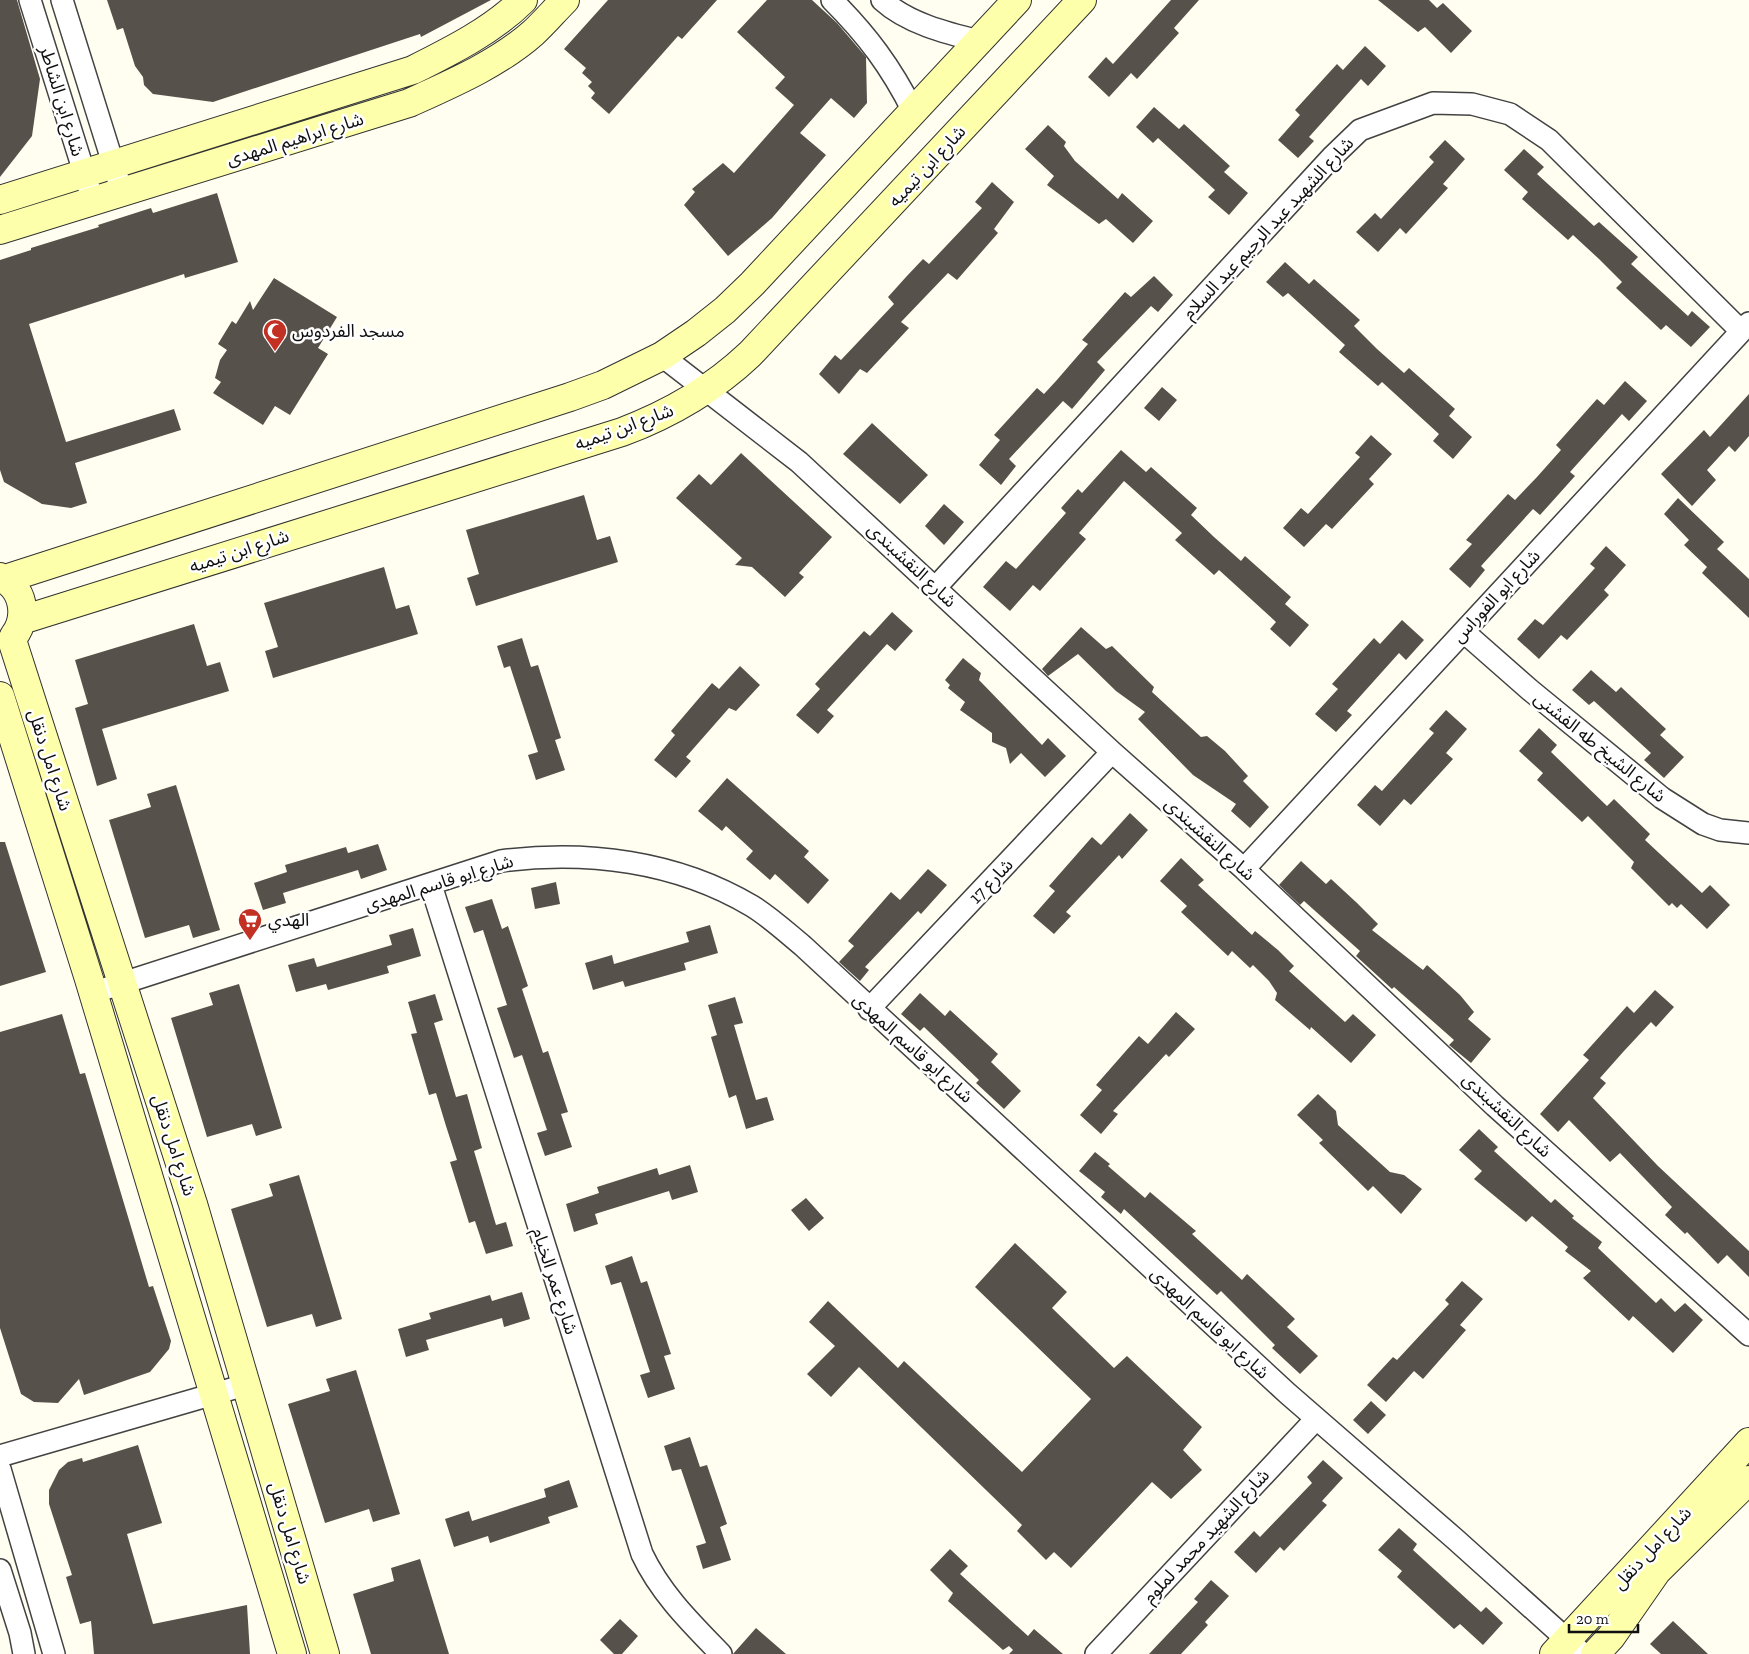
<svg xmlns="http://www.w3.org/2000/svg" width="1749" height="1654" font-family="'Zilla Slab','Noto Sans Arabic',serif">
	<rect width="100%" height="100%" fill="#fffef0"/>
	<path fill="#57514b" d="M 0,0 L 17,0 L 40,79 L 32,136 L 0,177 Z
		M 107,0 L 491,0 L 421,37 L 420,34 L 213,102 L 153,94 L 144,85 L 143,77 L 135,66 L 123,28 L 117,30 Z
		M 608,0 L 717,0 L 682,39 L 678,36 L 609,114 L 591,98 L 595,93 L 588,86 L 592,82 L 582,73 L 586,68 L 564,49 Z
		M 767,0 L 812,0 L 837,23 L 866,57 L 867,103 L 854,118 L 831,98 L 800,133 L 826,155 L 772,218 L 728,256 L 684,205 L 695,192 L 692,189 L 723,163 L 734,173 L 794,105 L 775,88 L 785,77 L 737,32 Z
		M 1171,0 L 1199,0 L 1174,28 L 1179,33 L 1137,79 L 1131,73 L 1109,97 L 1088,77 L 1106,57 L 1113,64 Z
		M 1378,0 L 1429,0 L 1437,8 L 1443,3 L 1472,31 L 1451,53 L 1425,27 L 1418,32 Z
		M 1365,46 L 1386,66 L 1368,86 L 1361,79 L 1309,137 L 1314,141 L 1298,158 L 1278,140 L 1300,115 L 1295,110 L 1337,64 L 1343,70 Z
		M 1154,107 L 1179,129 L 1184,124 L 1230,166 L 1224,172 L 1248,193 L 1229,215 L 1208,197 L 1215,190 L 1158,138 L 1153,143 L 1136,127 Z
		M 1048,125 L 1066,142 L 1064,146 L 1075,161 L 1118,199 L 1122,193 L 1153,221 L 1133,243 L 1106,219 L 1099,224 L 1047,185 L 1054,176 L 1025,149 Z
		M 1445,140 L 1465,159 L 1443,184 L 1448,188 L 1406,234 L 1400,228 L 1378,252 L 1356,232 L 1375,213 L 1381,219 L 1434,162 L 1429,157 Z
		M 1524,149 L 1544,167 L 1537,174 L 1594,226 L 1599,222 L 1638,257 L 1631,264 L 1688,316 L 1692,311 L 1710,327 L 1691,347 L 1666,325 L 1661,330 L 1616,288 L 1622,282 L 1599,259 L 1573,235 L 1568,240 L 1522,199 L 1528,192 L 1504,170 Z
		M 992,182 L 1014,202 L 994,229 L 998,233 L 957,280 L 948,273 L 901,322 L 909,328 L 867,373 L 860,369 L 839,394 L 819,374 L 835,355 L 841,360 L 894,304 L 888,297 L 906,277 L 923,259 L 929,264 L 982,208 L 975,202 Z
		M 217,193 L 238,262 L 185,278 L 184,274 L 29,324 L 66,442 L 174,409 L 181,430 L 75,463 L 87,503 L 71,508 L 42,504 L 4,482 L 0,470 L 0,260 L 31,250 L 31,248 L 99,227 L 98,225 L 151,208 L 153,213 Z
		M 1285,262 L 1309,284 L 1314,279 L 1360,320 L 1354,326 L 1377,349 L 1404,373 L 1409,368 L 1455,409 L 1449,416 L 1472,437 L 1453,459 L 1433,441 L 1439,434 L 1382,382 L 1378,386 L 1339,352 L 1345,345 L 1288,293 L 1283,297 L 1266,282 Z
		M 1154,276 L 1173,295 L 1158,312 L 1151,306 L 1097,362 L 1105,370 L 1072,409 L 1063,401 L 1009,459 L 1016,466 L 1001,485 L 979,465 L 1000,440 L 994,435 L 1037,388 L 1044,394 L 1056,381 L 1088,344 L 1082,340 L 1125,292 L 1131,297 Z
		M 274,278 L 337,317 L 318,348 L 328,354 L 290,415 L 275,406 L 263,425 L 213,393 L 221,382 L 215,378 L 220,360 L 227,350 L 218,344 L 232,321 L 236,324 L 250,301 L 253,310 Z
		M 1625,381 L 1647,401 L 1629,421 L 1622,414 L 1570,472 L 1575,476 L 1558,495 L 1540,515 L 1533,509 L 1481,566 L 1485,570 L 1470,588 L 1449,569 L 1472,544 L 1466,540 L 1508,494 L 1515,500 L 1537,477 L 1561,450 L 1556,445 L 1597,399 L 1604,405 Z
		M 1162,387 L 1177,400 L 1159,421 L 1144,408 Z
		M 1749,394 L 1749,436 L 1735,452 L 1729,446 L 1707,470 L 1716,480 L 1692,506 L 1661,474 L 1704,430 L 1710,437 Z
		M 872,423 L 928,475 L 900,504 L 843,454 Z
		M 1371,435 L 1392,454 L 1369,479 L 1374,484 L 1332,529 L 1326,524 L 1304,547 L 1283,528 L 1301,508 L 1308,514 L 1360,457 L 1355,453 Z
		M 1121,450 L 1146,472 L 1151,467 L 1197,508 L 1191,515 L 1214,537 L 1241,561 L 1245,556 L 1291,597 L 1285,604 L 1309,625 L 1290,647 L 1270,629 L 1276,622 L 1219,570 L 1214,575 L 1175,540 L 1182,533 L 1124,481 L 1079,533 L 1086,539 L 1040,591 L 1033,585 L 1010,611 L 983,587 L 1006,561 L 1016,569 L 1066,513 L 1061,508 L 1078,489 L 1082,493 Z
		M 741,453 L 832,537 L 799,573 L 804,577 L 785,597 L 752,567 L 735,565 L 742,558 L 676,498 L 699,474 L 711,485 Z
		M 584,495 L 597,540 L 610,536 L 618,562 L 476,606 L 467,578 L 479,574 L 466,530 Z
		M 1678,498 L 1724,542 L 1717,549 L 1749,579 L 1749,618 L 1702,573 L 1707,567 L 1684,545 L 1689,540 L 1664,514 Z
		M 944,504 L 964,522 L 944,545 L 925,526 Z
		M 1606,546 L 1626,565 L 1604,590 L 1609,595 L 1567,640 L 1561,635 L 1539,659 L 1517,639 L 1535,619 L 1543,625 L 1595,568 L 1590,564 Z
		M 384,567 L 396,609 L 409,605 L 418,634 L 273,678 L 265,651 L 278,647 L 264,603 Z
		M 892,612 L 913,631 L 895,651 L 887,644 L 827,710 L 834,716 L 818,734 L 796,715 L 820,689 L 815,684 L 864,631 L 870,636 Z
		M 1402,620 L 1424,640 L 1406,660 L 1399,653 L 1347,711 L 1352,715 L 1336,732 L 1315,714 L 1338,689 L 1332,684 L 1374,638 L 1380,644 Z
		M 194,624 L 207,666 L 220,662 L 229,691 L 102,729 L 117,779 L 97,786 L 75,708 L 88,704 L 75,660 Z
		M 1081,627 L 1106,649 L 1112,646 L 1154,687 L 1152,692 L 1201,737 L 1207,736 L 1225,751 L 1248,776 L 1243,781 L 1269,807 L 1250,828 L 1231,811 L 1236,804 L 1193,775 L 1138,719 L 1145,712 L 1116,691 L 1078,654 L 1048,676 L 1042,669 Z
		M 522,638 L 531,667 L 538,665 L 561,738 L 555,740 L 565,770 L 536,780 L 528,755 L 538,752 L 510,666 L 504,668 L 497,646 Z
		M 963,658 L 981,673 L 979,680 L 1042,745 L 1048,738 L 1066,756 L 1045,777 L 1021,753 L 1010,764 L 1006,748 L 992,742 L 992,733 L 960,710 L 965,702 L 948,688 L 950,685 L 945,680 Z
		M 740,666 L 760,685 L 736,711 L 729,708 L 686,757 L 691,761 L 676,778 L 654,760 L 675,735 L 671,731 L 712,683 L 719,689 Z
		M 1591,670 L 1616,692 L 1621,687 L 1666,729 L 1660,735 L 1684,757 L 1664,778 L 1644,760 L 1651,753 L 1594,701 L 1589,705 L 1572,690 Z
		M 1446,710 L 1467,729 L 1446,753 L 1453,759 L 1411,805 L 1404,799 L 1380,826 L 1357,805 L 1375,785 L 1382,791 L 1434,733 L 1429,729 Z
		M 1539,728 L 1557,745 L 1551,752 L 1607,806 L 1614,799 L 1650,834 L 1645,840 L 1702,893 L 1710,885 L 1730,905 L 1707,929 L 1681,904 L 1677,908 L 1672,903 L 1669,906 L 1631,868 L 1634,862 L 1588,816 L 1582,822 L 1537,780 L 1543,773 L 1519,751 Z
		M 727,778 L 809,851 L 804,857 L 829,880 L 808,904 L 775,874 L 770,880 L 746,859 L 753,851 L 726,826 L 722,831 L 698,811 Z
		M 176,785 L 220,930 L 193,938 L 189,925 L 145,938 L 109,820 L 151,807 L 147,794 Z
		M 1130,813 L 1148,830 L 1122,859 L 1119,855 L 1066,912 L 1071,916 L 1054,934 L 1033,916 L 1055,891 L 1049,886 L 1092,837 L 1101,845 Z
		M 0,842 L 5,842 L 46,972 L 0,986 Z
		M 378,844 L 387,870 L 361,879 L 358,870 L 283,893 L 286,903 L 263,910 L 254,883 L 287,872 L 285,865 L 346,847 L 348,853 Z
		M 1181,858 L 1204,880 L 1198,885 L 1252,935 L 1255,931 L 1278,950 L 1294,966 L 1289,971 L 1345,1022 L 1353,1014 L 1376,1035 L 1351,1063 L 1311,1027 L 1310,1030 L 1275,1000 L 1277,993 L 1269,981 L 1253,965 L 1250,968 L 1232,951 L 1228,956 L 1181,912 L 1187,906 L 1160,881 Z
		M 1301,861 L 1326,884 L 1331,879 L 1357,903 L 1378,924 L 1372,930 L 1423,970 L 1427,965 L 1460,995 L 1474,1012 L 1468,1019 L 1491,1039 L 1471,1063 L 1449,1045 L 1454,1040 L 1394,987 L 1392,989 L 1356,956 L 1360,951 L 1304,901 L 1300,905 L 1279,885 Z
		M 928,869 L 947,885 L 921,914 L 918,911 L 865,967 L 869,970 L 860,981 L 839,962 L 854,946 L 848,941 L 891,892 L 900,900 Z
		M 556,882 L 560,904 L 535,909 L 531,888 Z
		M 492,899 L 502,929 L 508,926 L 528,986 L 522,989 L 543,1053 L 548,1051 L 568,1112 L 561,1114 L 572,1147 L 545,1156 L 537,1133 L 547,1130 L 522,1055 L 514,1058 L 497,1008 L 507,1005 L 483,930 L 474,933 L 465,907 Z
		M 710,925 L 718,953 L 684,963 L 686,970 L 625,987 L 623,981 L 593,990 L 585,963 L 612,955 L 614,964 L 689,942 L 686,932 Z
		M 413,928 L 421,956 L 387,966 L 389,973 L 328,990 L 326,984 L 296,992 L 288,965 L 314,958 L 317,967 L 392,945 L 389,935 Z
		M 239,984 L 282,1128 L 256,1136 L 252,1124 L 207,1137 L 171,1018 L 213,1005 L 209,993 Z
		M 1655,990 L 1674,1007 L 1656,1027 L 1651,1022 L 1624,1051 L 1600,1078 L 1606,1083 L 1593,1098 L 1658,1166 L 1749,1251 L 1749,1277 L 1727,1255 L 1718,1264 L 1687,1232 L 1685,1234 L 1665,1215 L 1672,1207 L 1620,1153 L 1610,1162 L 1569,1120 L 1558,1132 L 1540,1114 L 1589,1060 L 1583,1055 L 1627,1006 L 1634,1013 Z
		M 920,993 L 945,1016 L 950,1010 L 998,1054 L 991,1062 L 1021,1091 L 1004,1109 L 976,1083 L 979,1080 L 924,1027 L 920,1031 L 901,1014 Z
		M 435,994 L 443,1020 L 434,1023 L 456,1097 L 467,1094 L 482,1148 L 474,1151 L 496,1225 L 506,1222 L 513,1246 L 486,1254 L 475,1221 L 469,1223 L 450,1162 L 457,1160 L 446,1126 L 436,1093 L 429,1095 L 411,1034 L 417,1033 L 408,1002 Z
		M 735,997 L 743,1023 L 734,1025 L 756,1100 L 767,1097 L 774,1120 L 746,1129 L 736,1095 L 729,1098 L 711,1037 L 717,1035 L 708,1005 Z
		M 1176,1012 L 1195,1029 L 1169,1057 L 1166,1054 L 1113,1111 L 1118,1114 L 1101,1134 L 1080,1115 L 1102,1090 L 1096,1085 L 1139,1036 L 1148,1044 Z
		M 62,1014 L 80,1074 L 85,1073 L 149,1287 L 153,1286 L 171,1341 L 169,1349 L 150,1372 L 84,1395 L 79,1379 L 58,1403 L 34,1402 L 21,1394 L 0,1328 L 0,1032 Z
		M 1318,1094 L 1336,1111 L 1338,1125 L 1390,1172 L 1404,1175 L 1422,1189 L 1401,1214 L 1373,1186 L 1368,1191 L 1319,1143 L 1323,1140 L 1297,1115 Z
		M 1479,1129 L 1498,1147 L 1494,1151 L 1551,1203 L 1555,1199 L 1574,1216 L 1572,1218 L 1602,1242 L 1598,1248 L 1656,1303 L 1661,1298 L 1675,1312 L 1685,1303 L 1703,1320 L 1673,1353 L 1633,1316 L 1629,1321 L 1583,1278 L 1591,1271 L 1565,1251 L 1568,1247 L 1532,1216 L 1526,1222 L 1474,1179 L 1482,1171 L 1459,1150 Z
		M 1095,1152 L 1110,1164 L 1108,1166 L 1145,1198 L 1150,1192 L 1196,1231 L 1192,1234 L 1242,1280 L 1247,1274 L 1295,1319 L 1287,1327 L 1318,1356 L 1300,1374 L 1272,1348 L 1275,1345 L 1221,1291 L 1217,1295 L 1124,1209 L 1121,1214 L 1101,1197 L 1105,1192 L 1079,1171 Z
		M 690,1165 L 698,1192 L 672,1200 L 669,1191 L 595,1214 L 598,1224 L 574,1232 L 566,1204 L 599,1193 L 597,1187 L 657,1168 L 659,1175 Z
		M 299,1175 L 342,1319 L 316,1327 L 312,1314 L 267,1327 L 231,1209 L 273,1196 L 269,1184 Z
		M 806,1198 L 824,1218 L 809,1231 L 791,1210 Z
		M 1015,1243 L 1067,1292 L 1052,1308 L 1114,1368 L 1127,1356 L 1202,1427 L 1183,1450 L 1202,1470 L 1171,1499 L 1152,1482 L 1071,1568 L 1054,1552 L 1046,1560 L 1017,1531 L 1022,1525 L 859,1367 L 831,1397 L 807,1374 L 835,1346 L 809,1322 L 828,1301 L 898,1368 L 904,1361 L 1022,1472 L 1091,1399 L 975,1287 Z
		M 632,1256 L 641,1283 L 647,1281 L 671,1354 L 664,1356 L 675,1389 L 648,1398 L 640,1375 L 650,1372 L 621,1282 L 611,1285 L 605,1266 Z
		M 1462,1281 L 1483,1299 L 1460,1325 L 1466,1330 L 1423,1379 L 1414,1371 L 1386,1402 L 1367,1385 L 1393,1357 L 1397,1360 L 1449,1304 L 1445,1300 Z
		M 522,1292 L 530,1319 L 504,1327 L 502,1318 L 426,1340 L 429,1350 L 406,1357 L 398,1329 L 431,1319 L 429,1313 L 490,1295 L 492,1301 Z
		M 356,1370 L 400,1514 L 373,1522 L 369,1509 L 325,1523 L 288,1404 L 330,1391 L 326,1379 Z
		M 1371,1401 L 1386,1415 L 1368,1434 L 1353,1420 Z
		M 690,1437 L 700,1467 L 707,1465 L 727,1524 L 720,1527 L 731,1560 L 703,1569 L 696,1546 L 706,1543 L 681,1469 L 672,1471 L 664,1446 Z
		M 138,1445 L 162,1523 L 127,1534 L 153,1624 L 247,1605 L 250,1654 L 94,1654 L 91,1621 L 80,1624 L 66,1577 L 72,1575 L 49,1504 L 49,1490 L 59,1470 L 68,1462 L 82,1458 L 83,1462 Z
		M 1323,1460 L 1343,1478 L 1322,1501 L 1327,1505 L 1284,1551 L 1280,1547 L 1256,1573 L 1234,1552 L 1254,1531 L 1260,1537 L 1312,1483 L 1307,1477 Z
		M 569,1480 L 578,1507 L 548,1517 L 550,1523 L 490,1543 L 488,1536 L 454,1547 L 445,1519 L 469,1511 L 472,1521 L 546,1497 L 544,1489 Z
		M 1399,1528 L 1417,1544 L 1413,1550 L 1481,1612 L 1486,1607 L 1503,1623 L 1483,1645 L 1460,1624 L 1454,1629 L 1397,1577 L 1402,1571 L 1378,1550 Z
		M 950,1549 L 968,1566 L 960,1574 L 1028,1636 L 1034,1629 L 1063,1654 L 1009,1654 L 1013,1650 L 1009,1646 L 1003,1650 L 948,1601 L 953,1593 L 930,1570 Z
		M 420,1559 L 449,1654 L 371,1654 L 353,1594 L 394,1581 L 391,1568 Z
		M 1211,1580 L 1229,1596 L 1205,1622 L 1208,1625 L 1181,1654 L 1149,1654 L 1198,1602 L 1194,1599 Z
		M 620,1619 L 638,1636 L 622,1654 L 614,1654 L 600,1640 Z
		M 1673,1621 L 1708,1654 L 1661,1654 L 1650,1644 Z
		M 756,1628 L 786,1654 L 733,1654 Z"/>
	<g fill="none" stroke-linecap="round" stroke-linejoin="round">
		<g stroke="#424242" stroke-width="24">
			<path id="street" d="M 30,0 L 89,188
				M 62,0 L 122,192
				M 832,0 C 867,35 891,67 913,111
				M 882,0 C 907,23 946,33 979,41
				M 662,356 L 799,462 L 1112,752 L 1244,869 L 1495,1106 L 1749,1335
				M 936,587 L 1332,157 L 1360,130 L 1433,103 L 1472,104 L 1510,114 L 1549,140 L 1741,331
				M 1464,632 L 1530,690 L 1662,798 L 1703,824 L 1720,830 L 1749,833
				M 1244,869 L 1749,323
				M 431,885 L 642,1554 C 661,1594 691,1623 721,1654
				M 92,993 L 501,861 C 587,850 676,861 752,906 C 770,917 786,932 803,946 L 1287,1393 L 1455,1539 L 1583,1654
				M 869,1009 L 1112,752
				M 0,1456 L 245,1385
				M 0,1469 L 54,1654
				M 0,1570 L 20,1633 L 24,1654
				M 1096,1654 L 1316,1419"/>
		</g>
		<g stroke="#313131" stroke-width="30">
			<path id="secondary" d="M 0,200 L 413,70 C 451,51 493,30 523,0
				M 0,230 L 409,103 C 451,84 498,64 533,33 C 544,23 554,11 565,0
				M 0,577 C 23,587 29,616 14,636
				M 5,579 L 570,397 L 603,385 L 662,356 L 696,333 L 725,310 L 752,284 L 1017,0
				M 22,620 L 622,432 C 670,414 713,389 750,354 L 1082,0
				M 12,640 L 193,1204 L 325,1654
				M 0,696 L 89,979 L 292,1654
				M 1554,1654 L 1749,1442
				M 1595,1654 L 1611,1637 L 1657,1571 L 1749,1480"/>
		</g>
		<use href="#street" stroke="#fff" stroke-width="21"/>
		<use href="#secondary" stroke="#fdffab" stroke-width="28"/>
	</g>
	<defs>
		<g id="mosque-pin" transform="scale(1.25)"><path d="M0 17L-7.5 6A9.5 9.5 0 1 1 7.5 6Z" fill="#c23123" stroke="#fff"/><path d="M3.5-4.9A6 6 0 1 0 3.5 4.9A5 5 0 1 1 3.5-4.9Z" fill="#fff"/></g>
		<g id="supermarket-pin" transform="scale(1.25)"><path d="M0 17L-7.5 6A9.5 9.5 0 1 1 7.5 6Z" fill="#c23123" stroke="#fff"/><path d="M-6-5.5h2.5l.6 2H6L4.5 2H-2.5L-4.4-4H-6ZM-1.5 3.2a1.3 1.3 0 1 0 .1 0ZM3 3.2a1.3 1.3 0 1 0 .1 0Z" fill="#fff"/></g>
	</defs>
	<g fill-rule="evenodd">
		<use href="#mosque-pin" x="275" y="331"/>
		<use href="#supermarket-pin" x="250" y="920"/>
	</g>
	<g text-anchor="middle" stroke-width="5" stroke-linejoin="round" paint-order="stroke">
		<g font-size="18" fill="#0f0f0f" stroke="#fff">
			<text transform="translate(62 101) rotate(73)" y="6">شارع ابن الشاطر</text>
			<text transform="translate(295 139) rotate(-17)" y="6">شارع ابراهيم المهدى</text>
			<text transform="translate(927 166) rotate(-47)" y="6">شارع ابن تيميه</text>
			<text transform="translate(1268 228) rotate(-47)" y="6">شارع الشهيد عبد الرحيم عبد السلام</text>
			<text transform="translate(624 427) rotate(-20)" y="6">شارع ابن تيميه</text>
			<text transform="translate(239 551) rotate(-18)" y="6">شارع ابن تيميه</text>
			<text transform="translate(912 565) rotate(43)" y="6">شارع النقشبندى</text>
			<text transform="translate(1496 596) rotate(-47)" y="6">شارع ابو الفوراس</text>
			<text transform="translate(1600 747) rotate(39)" y="6">شارع الشيخ طه الفشنى</text>
			<text transform="translate(50 760) rotate(72)" y="6">شارع امل دنقل</text>
			<text transform="translate(1210 839) rotate(42)" y="6">شارع النقشبندى</text>
			<text transform="translate(991 881) rotate(-46)" y="6">شارع 17</text>
			<text transform="translate(439 883) rotate(-17)" y="6">شارع ابو قاسم المهدى</text>
			<text transform="translate(913 1048) rotate(42)" y="6">شارع ابو قاسم المهدى</text>
			<text transform="translate(1507 1115) rotate(43)" y="6">شارع النقشبندى</text>
			<text transform="translate(174 1145) rotate(72)" y="6">شارع امل دنقل</text>
			<text transform="translate(555 1281) rotate(72)" y="6">شارع عمر الخيام</text>
			<text transform="translate(1210 1323) rotate(43)" y="6">شارع ابو قاسم المهدى</text>
			<text transform="translate(290 1533) rotate(73)" y="6">شارع امل دنقل</text>
			<text transform="translate(1206 1536) rotate(-47)" y="6">شارع الشهيد محمد لملوم</text>
			<text transform="translate(1652 1548) rotate(-47)" y="6">شارع امل دنقل</text>
		</g>
		<g font-size="18" fill="#0f0f0f" stroke="#fff" text-anchor="start">
			<text x="292" y="337">مسجد الفردوس</text>
			<text x="268" y="926">الهدي</text>
		</g>
	</g>
	<path d="M1569 1624v8h69v-8" fill="none" stroke="#0f0f0f" stroke-width="2.5"/>
	<text x="1576" y="1624" font-size="15" fill="#0f0f0f" stroke="#ffffff" stroke-width="4" paint-order="stroke">20 m</text>
</svg>
